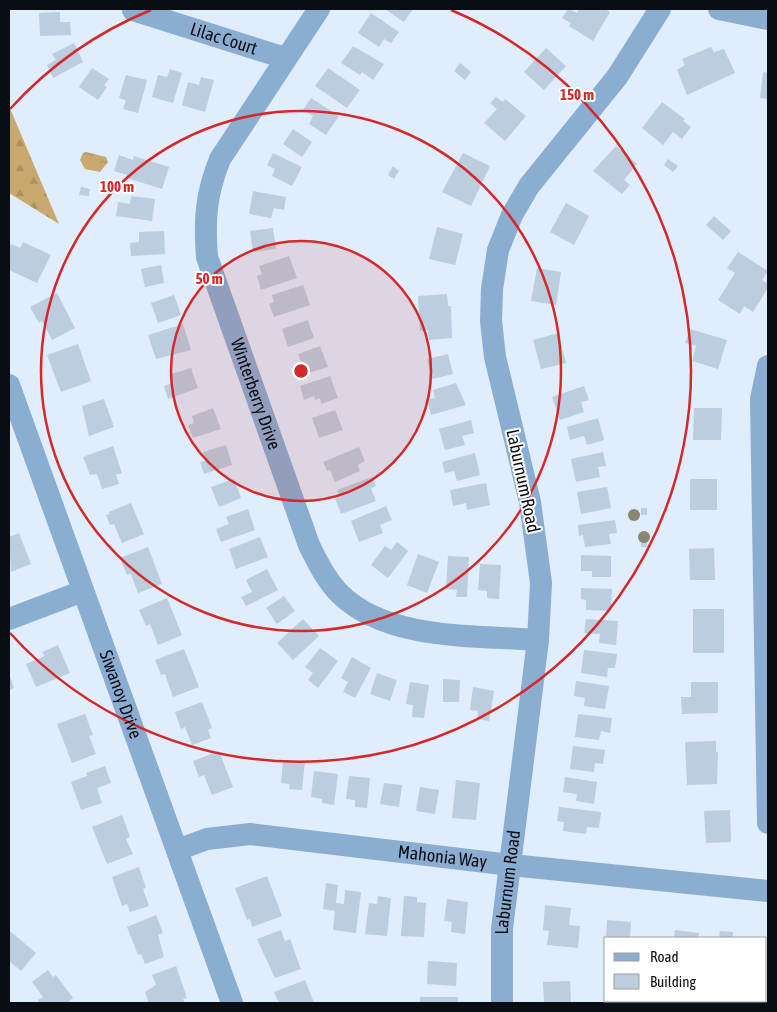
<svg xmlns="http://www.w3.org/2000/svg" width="777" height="1012" font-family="'Asap Condensed',sans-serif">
	<defs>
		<pattern id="forest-firs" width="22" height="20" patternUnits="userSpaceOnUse" patternTransform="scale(1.25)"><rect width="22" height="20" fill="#caa96f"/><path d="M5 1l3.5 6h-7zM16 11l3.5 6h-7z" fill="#ac905f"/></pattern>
		<pattern id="water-ripples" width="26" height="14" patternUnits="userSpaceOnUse" patternTransform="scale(1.25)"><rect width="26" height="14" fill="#c9a96e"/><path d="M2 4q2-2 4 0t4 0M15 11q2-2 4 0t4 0" fill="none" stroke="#ab905e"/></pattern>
	</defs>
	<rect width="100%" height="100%" fill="#dfedfc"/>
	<path fill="url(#forest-firs)" d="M 9,106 L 59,224 L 9,193 Z"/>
	<path fill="url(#water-ripples)" d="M 86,152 L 106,157 L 108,162 L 100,172 L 85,169 L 80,160 L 83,153 Z"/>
	<path fill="#bbcddf" d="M 385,9 L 413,9 L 404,22 Z
		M 568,9 L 577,13 L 580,9 L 605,9 L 610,12 L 593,41 L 569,26 L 571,23 L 562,18 Z
		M 60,12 L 60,22 L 70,22 L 71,35 L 40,36 L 39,13 Z
		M 371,13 L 399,32 L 391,43 L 384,39 L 379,47 L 358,33 Z
		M 74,43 L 83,62 L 53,78 L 47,65 L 56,60 L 52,54 Z
		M 353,46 L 384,64 L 373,80 L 362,72 L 360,75 L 341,63 Z
		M 711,47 L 714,52 L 724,49 L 735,73 L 687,95 L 677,70 L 685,65 L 682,59 Z
		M 546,48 L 566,66 L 544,90 L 524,72 Z
		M 460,63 L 471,72 L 465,80 L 454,71 Z
		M 92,68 L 109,79 L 104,85 L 107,87 L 98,100 L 79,87 Z
		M 328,68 L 360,90 L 347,108 L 315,86 Z
		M 170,69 L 182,73 L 173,103 L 152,97 L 158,75 L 167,77 Z
		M 763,72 L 768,73 L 768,99 L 760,98 Z
		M 126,75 L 147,80 L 138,113 L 123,109 L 126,100 L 119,98 Z
		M 201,77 L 214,80 L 205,112 L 182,105 L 188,82 L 199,85 Z
		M 496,97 L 503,102 L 505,99 L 526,116 L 505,141 L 484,123 L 497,109 L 490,103 Z
		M 311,98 L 339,116 L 326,135 L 309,124 L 313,116 L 303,110 Z
		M 662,102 L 685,119 L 683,121 L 691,127 L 682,139 L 673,132 L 663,145 L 642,128 Z
		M 293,129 L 312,142 L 302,157 L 283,144 Z
		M 616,146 L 637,164 L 624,180 L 630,185 L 622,194 L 593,171 Z
		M 273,153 L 302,167 L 292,186 L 272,176 L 275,169 L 267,165 Z
		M 463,153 L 490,166 L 471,206 L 442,192 Z
		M 119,155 L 133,160 L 134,156 L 169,167 L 162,189 L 127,178 L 127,175 L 114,171 Z
		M 668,159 L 678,166 L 673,172 L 664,165 Z
		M 393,166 L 399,171 L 394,179 L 388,175 Z
		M 81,187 L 90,189 L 89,196 L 79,195 Z
		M 253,191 L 286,197 L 284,210 L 274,208 L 271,218 L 249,214 Z
		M 131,196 L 155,199 L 152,221 L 116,216 L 118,202 L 130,204 Z
		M 566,203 L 589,216 L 574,245 L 550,232 Z
		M 714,216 L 731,231 L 723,240 L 706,225 Z
		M 437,227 L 463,234 L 455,265 L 429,259 Z
		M 273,228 L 276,249 L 253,252 L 250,231 Z
		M 164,231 L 165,254 L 131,256 L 130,243 L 139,242 L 139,232 Z
		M 23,242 L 51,255 L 37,283 L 9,270 L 9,250 L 11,244 L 20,248 Z
		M 738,252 L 768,271 L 762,280 L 768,284 L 768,288 L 753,312 L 744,306 L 740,314 L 718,300 L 735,273 L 727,268 Z
		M 289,256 L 297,278 L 261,290 L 257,276 L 262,274 L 259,266 Z
		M 161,265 L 164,283 L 145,287 L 141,269 Z
		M 537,268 L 561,272 L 556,305 L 531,301 Z
		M 303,285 L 310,305 L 274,317 L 269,304 L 274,302 L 272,295 Z
		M 57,293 L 75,328 L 52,340 L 42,321 L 39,323 L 30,307 Z
		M 447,294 L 448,306 L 451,306 L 452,338 L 429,340 L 428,330 L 420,331 L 418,296 Z
		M 174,295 L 181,315 L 158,323 L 151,303 Z
		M 308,320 L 314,338 L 288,347 L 282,329 Z
		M 183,324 L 191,350 L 156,359 L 148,335 Z
		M 690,329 L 727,340 L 718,369 L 692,361 L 696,346 L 685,343 Z
		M 558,333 L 566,363 L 541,369 L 533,340 Z
		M 78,344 L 91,381 L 61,392 L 47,355 Z
		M 320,346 L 328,367 L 305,374 L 298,354 Z
		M 448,354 L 453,374 L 432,379 L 427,359 Z
		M 191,368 L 198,388 L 168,399 L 164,386 L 172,383 L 169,375 Z
		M 330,376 L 338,398 L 321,404 L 320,398 L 315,400 L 314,396 L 304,400 L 300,386 Z
		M 456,383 L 466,405 L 431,415 L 427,400 L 435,398 L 433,390 Z
		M 584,386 L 589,400 L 581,402 L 584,412 L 560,420 L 552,397 Z
		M 104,399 L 114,427 L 89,436 L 82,406 Z
		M 213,408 L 221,429 L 193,438 L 188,425 L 194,423 L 192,416 Z
		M 694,408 L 722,408 L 721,440 L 693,440 Z
		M 335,410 L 343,430 L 319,438 L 312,418 Z
		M 598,418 L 604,440 L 587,445 L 584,436 L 570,440 L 567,427 Z
		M 471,420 L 474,433 L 462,436 L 465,445 L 445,450 L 439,429 Z
		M 226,445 L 232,465 L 204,474 L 200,462 L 206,461 L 203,452 Z
		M 113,446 L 122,473 L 116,475 L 119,484 L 102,489 L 97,474 L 90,475 L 83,457 Z
		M 359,447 L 365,461 L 358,465 L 360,471 L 335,482 L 330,470 L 327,471 L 323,462 Z
		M 603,452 L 606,466 L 598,467 L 600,477 L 576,482 L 571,459 Z
		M 475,453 L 480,475 L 457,481 L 454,471 L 445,473 L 442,462 Z
		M 372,477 L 376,486 L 371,488 L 376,501 L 341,514 L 335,498 L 340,496 L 337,490 Z
		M 234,479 L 241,498 L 219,507 L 211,487 Z
		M 690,479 L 717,479 L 717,510 L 690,510 Z
		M 486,483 L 490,505 L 467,510 L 466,503 L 453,506 L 450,490 Z
		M 607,487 L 611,508 L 581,514 L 577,492 Z
		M 131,503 L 144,534 L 122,543 L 114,524 L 110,525 L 106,515 L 110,514 L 109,512 Z
		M 386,506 L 392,520 L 380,525 L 383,533 L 359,542 L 351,521 Z
		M 641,508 L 647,508 L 647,515 L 641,515 Z
		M 248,509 L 255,530 L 221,542 L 216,529 L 229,524 L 226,517 Z
		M 615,520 L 617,533 L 609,534 L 611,544 L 585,547 L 583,535 L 579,536 L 578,525 Z
		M 19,533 L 31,564 L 11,572 L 9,537 Z
		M 260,537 L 268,557 L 236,569 L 229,549 Z
		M 647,541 L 647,547 L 641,547 L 641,542 Z
		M 397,542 L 408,551 L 388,578 L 371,565 L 385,546 L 391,550 Z
		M 148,547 L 162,584 L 138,593 L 131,574 L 127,575 L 120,558 Z
		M 714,548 L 715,580 L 690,580 L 689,549 Z
		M 418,554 L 439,562 L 427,593 L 407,585 Z
		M 581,555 L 611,556 L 611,577 L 592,577 L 592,571 L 581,571 Z
		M 448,556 L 469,557 L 467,597 L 456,597 L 457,590 L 446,589 Z
		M 480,564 L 501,565 L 499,599 L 487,598 L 487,591 L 478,590 Z
		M 267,569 L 278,590 L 246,606 L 241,597 L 252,592 L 246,580 Z
		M 581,588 L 612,589 L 611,611 L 586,610 L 586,600 L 581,599 Z
		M 284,596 L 295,611 L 277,624 L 266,608 Z
		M 167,598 L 182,635 L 158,645 L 150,624 L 146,626 L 139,610 Z
		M 693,609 L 724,609 L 724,653 L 693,653 Z
		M 303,619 L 319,636 L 293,660 L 277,643 Z
		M 586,619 L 618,621 L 616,645 L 599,643 L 600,634 L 584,633 Z
		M 58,645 L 70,673 L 36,687 L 26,664 L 45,656 L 42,652 Z
		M 320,648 L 338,661 L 318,688 L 308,680 L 313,673 L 305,667 Z
		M 184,649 L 199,687 L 173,697 L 165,674 L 161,675 L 155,660 Z
		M 584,650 L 617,654 L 615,668 L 608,668 L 607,677 L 581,673 Z
		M 352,657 L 371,668 L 355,698 L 343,692 L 348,682 L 341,678 Z
		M 377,673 L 397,680 L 390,701 L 370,694 Z
		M 9,674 L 14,688 L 9,690 Z
		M 443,679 L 460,680 L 459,702 L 443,702 Z
		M 576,681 L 609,686 L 605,709 L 584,706 L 585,698 L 574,696 Z
		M 410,682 L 429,685 L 424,718 L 412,717 L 413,705 L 406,704 Z
		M 691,682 L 718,682 L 718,713 L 682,714 L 681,697 L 691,697 Z
		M 473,687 L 494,691 L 489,721 L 477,719 L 478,711 L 470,710 Z
		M 202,702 L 212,728 L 208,730 L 211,738 L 192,745 L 185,727 L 181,729 L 175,712 Z
		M 85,714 L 93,735 L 89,736 L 96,754 L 72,763 L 57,724 Z
		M 578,714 L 612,718 L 610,733 L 601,731 L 599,740 L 575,737 Z
		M 716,741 L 716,752 L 718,752 L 717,784 L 687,785 L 685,742 Z
		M 573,746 L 605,750 L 603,764 L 595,763 L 594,772 L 570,769 Z
		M 219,751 L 233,787 L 212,795 L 204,775 L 199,777 L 193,761 Z
		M 283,760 L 305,761 L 302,790 L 289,789 L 290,784 L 281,783 Z
		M 105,766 L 111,783 L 97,788 L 102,803 L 81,810 L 71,782 L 87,776 L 86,773 Z
		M 314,771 L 338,774 L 334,805 L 322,803 L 322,799 L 311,797 Z
		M 349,776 L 370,778 L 367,808 L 355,807 L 355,800 L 346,799 Z
		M 565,777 L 597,782 L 594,804 L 576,801 L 577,794 L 563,792 Z
		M 456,780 L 480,783 L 476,820 L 452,818 Z
		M 384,783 L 402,785 L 399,807 L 380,804 Z
		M 420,787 L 439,790 L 435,814 L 416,811 Z
		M 559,807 L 601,812 L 599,828 L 587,827 L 586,834 L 563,831 L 564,822 L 557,821 Z
		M 730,810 L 731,842 L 706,843 L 704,811 Z
		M 122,815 L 130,837 L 126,839 L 133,854 L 107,864 L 92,827 Z
		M 139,867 L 146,888 L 143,889 L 149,906 L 130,912 L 127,904 L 122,906 L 112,877 Z
		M 267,876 L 282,916 L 252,927 L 250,919 L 247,920 L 235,888 Z
		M 326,883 L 338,885 L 336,903 L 344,904 L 345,890 L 361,892 L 356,933 L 333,930 L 335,911 L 323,909 Z
		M 378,896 L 391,898 L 387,936 L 365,934 L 369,903 L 377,904 Z
		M 404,896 L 417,897 L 417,902 L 426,903 L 424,937 L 401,936 Z
		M 447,899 L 468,902 L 465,934 L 451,932 L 452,922 L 444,921 Z
		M 545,905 L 571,908 L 569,925 L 580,926 L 578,948 L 547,945 L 549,931 L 543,930 Z
		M 156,915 L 163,933 L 158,935 L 164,957 L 145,964 L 141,954 L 138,955 L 127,927 Z
		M 607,920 L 631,922 L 630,938 L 606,938 Z
		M 281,930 L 285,941 L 290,939 L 301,969 L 275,978 L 257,939 Z
		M 675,930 L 699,933 L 698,938 L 674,938 Z
		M 10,931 L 36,953 L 21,971 L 9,961 Z
		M 720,931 L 733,932 L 733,938 L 719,938 Z
		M 428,961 L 457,963 L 456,986 L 427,984 Z
		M 176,966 L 187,998 L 183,999 L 185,1003 L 149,1003 L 145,992 L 156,985 L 152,975 Z
		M 48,970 L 53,977 L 56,975 L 73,998 L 67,1003 L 40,1003 L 38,1000 L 43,997 L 32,982 Z
		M 305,980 L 314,1003 L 279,1003 L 274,992 Z
		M 570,981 L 571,1002 L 544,1003 L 543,982 Z
		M 420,997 L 458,997 L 458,1003 L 420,1003 Z
		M 703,1001 L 725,1001 L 725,1003 L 703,1003 Z"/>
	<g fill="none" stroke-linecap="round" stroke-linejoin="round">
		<g stroke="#8aadd1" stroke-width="22">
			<path id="s1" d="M 319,9 L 220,159 C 206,194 204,219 207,257 L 309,545 C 318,563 326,580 340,594 C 388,641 476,635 538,640"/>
			<path d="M 719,9 L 768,19"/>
			<path id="s2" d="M 133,10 L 285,58"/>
			<path d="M 768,366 L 761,399 L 768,823"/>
			<path id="s3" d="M 9,385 L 232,1003"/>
			<path d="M 9,619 L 83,591"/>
			<path id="s4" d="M 177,850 L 207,839 L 250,834 L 511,865 L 768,891"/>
			<path id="s5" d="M 502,1003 L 502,929 L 538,640 L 541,583 L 530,502 L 495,357 L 491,321 L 492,289 L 498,250 L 512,215 L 529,186 L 617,77 L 660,9"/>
		</g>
	</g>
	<g fill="#8b8671">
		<circle cx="634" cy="515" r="6"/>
		<circle cx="644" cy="537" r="6"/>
	</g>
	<circle cx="301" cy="371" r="130" fill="#d62828" fill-opacity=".12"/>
	<g fill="none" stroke="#d62828" stroke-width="2.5">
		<circle cx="301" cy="371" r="130"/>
		<circle cx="301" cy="371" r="260"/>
		<path d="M10 109A391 391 0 0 1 151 10M451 10A391 391 0 1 1 10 633"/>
	</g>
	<g text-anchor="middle" stroke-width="4" stroke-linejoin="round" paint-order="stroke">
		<g font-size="18" fill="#090e15" stroke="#fff">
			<text dy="6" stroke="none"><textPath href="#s2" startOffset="95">Lilac Court</textPath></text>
			<text dy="6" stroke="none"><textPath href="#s1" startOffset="425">Winterberry Drive</textPath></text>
			<text transform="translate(523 481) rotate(78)" y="6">Laburnum Road</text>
			<text dy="6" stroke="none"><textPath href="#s3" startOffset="329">Siwanoy Drive</textPath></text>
			<text dy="6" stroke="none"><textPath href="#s4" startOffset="269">Mahonia Way</textPath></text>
			<text dy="6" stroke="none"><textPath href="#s5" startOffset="121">Laburnum Road</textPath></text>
		</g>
	</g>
	<circle cx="301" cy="371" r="8" fill="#d62828" stroke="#fff" stroke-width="2.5"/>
	<g font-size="15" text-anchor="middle" font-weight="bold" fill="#d62828" stroke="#fff" stroke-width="4" stroke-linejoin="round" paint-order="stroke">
		<text x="577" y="100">150 m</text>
		<text x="117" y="192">100 m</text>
		<text x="209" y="284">50 m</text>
	</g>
	<rect width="777" height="1012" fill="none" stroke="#090e15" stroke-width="20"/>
	<rect x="604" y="937" width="162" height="65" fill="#ffffff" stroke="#9d9fa1"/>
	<rect x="614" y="953" width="25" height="8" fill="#8aadd1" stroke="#9d9fa1"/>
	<text x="650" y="962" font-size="15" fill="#090e15">Road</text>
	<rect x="614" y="974" width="25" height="15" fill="#bbcddf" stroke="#9d9fa1"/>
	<text x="650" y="987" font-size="15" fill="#090e15">Building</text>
</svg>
